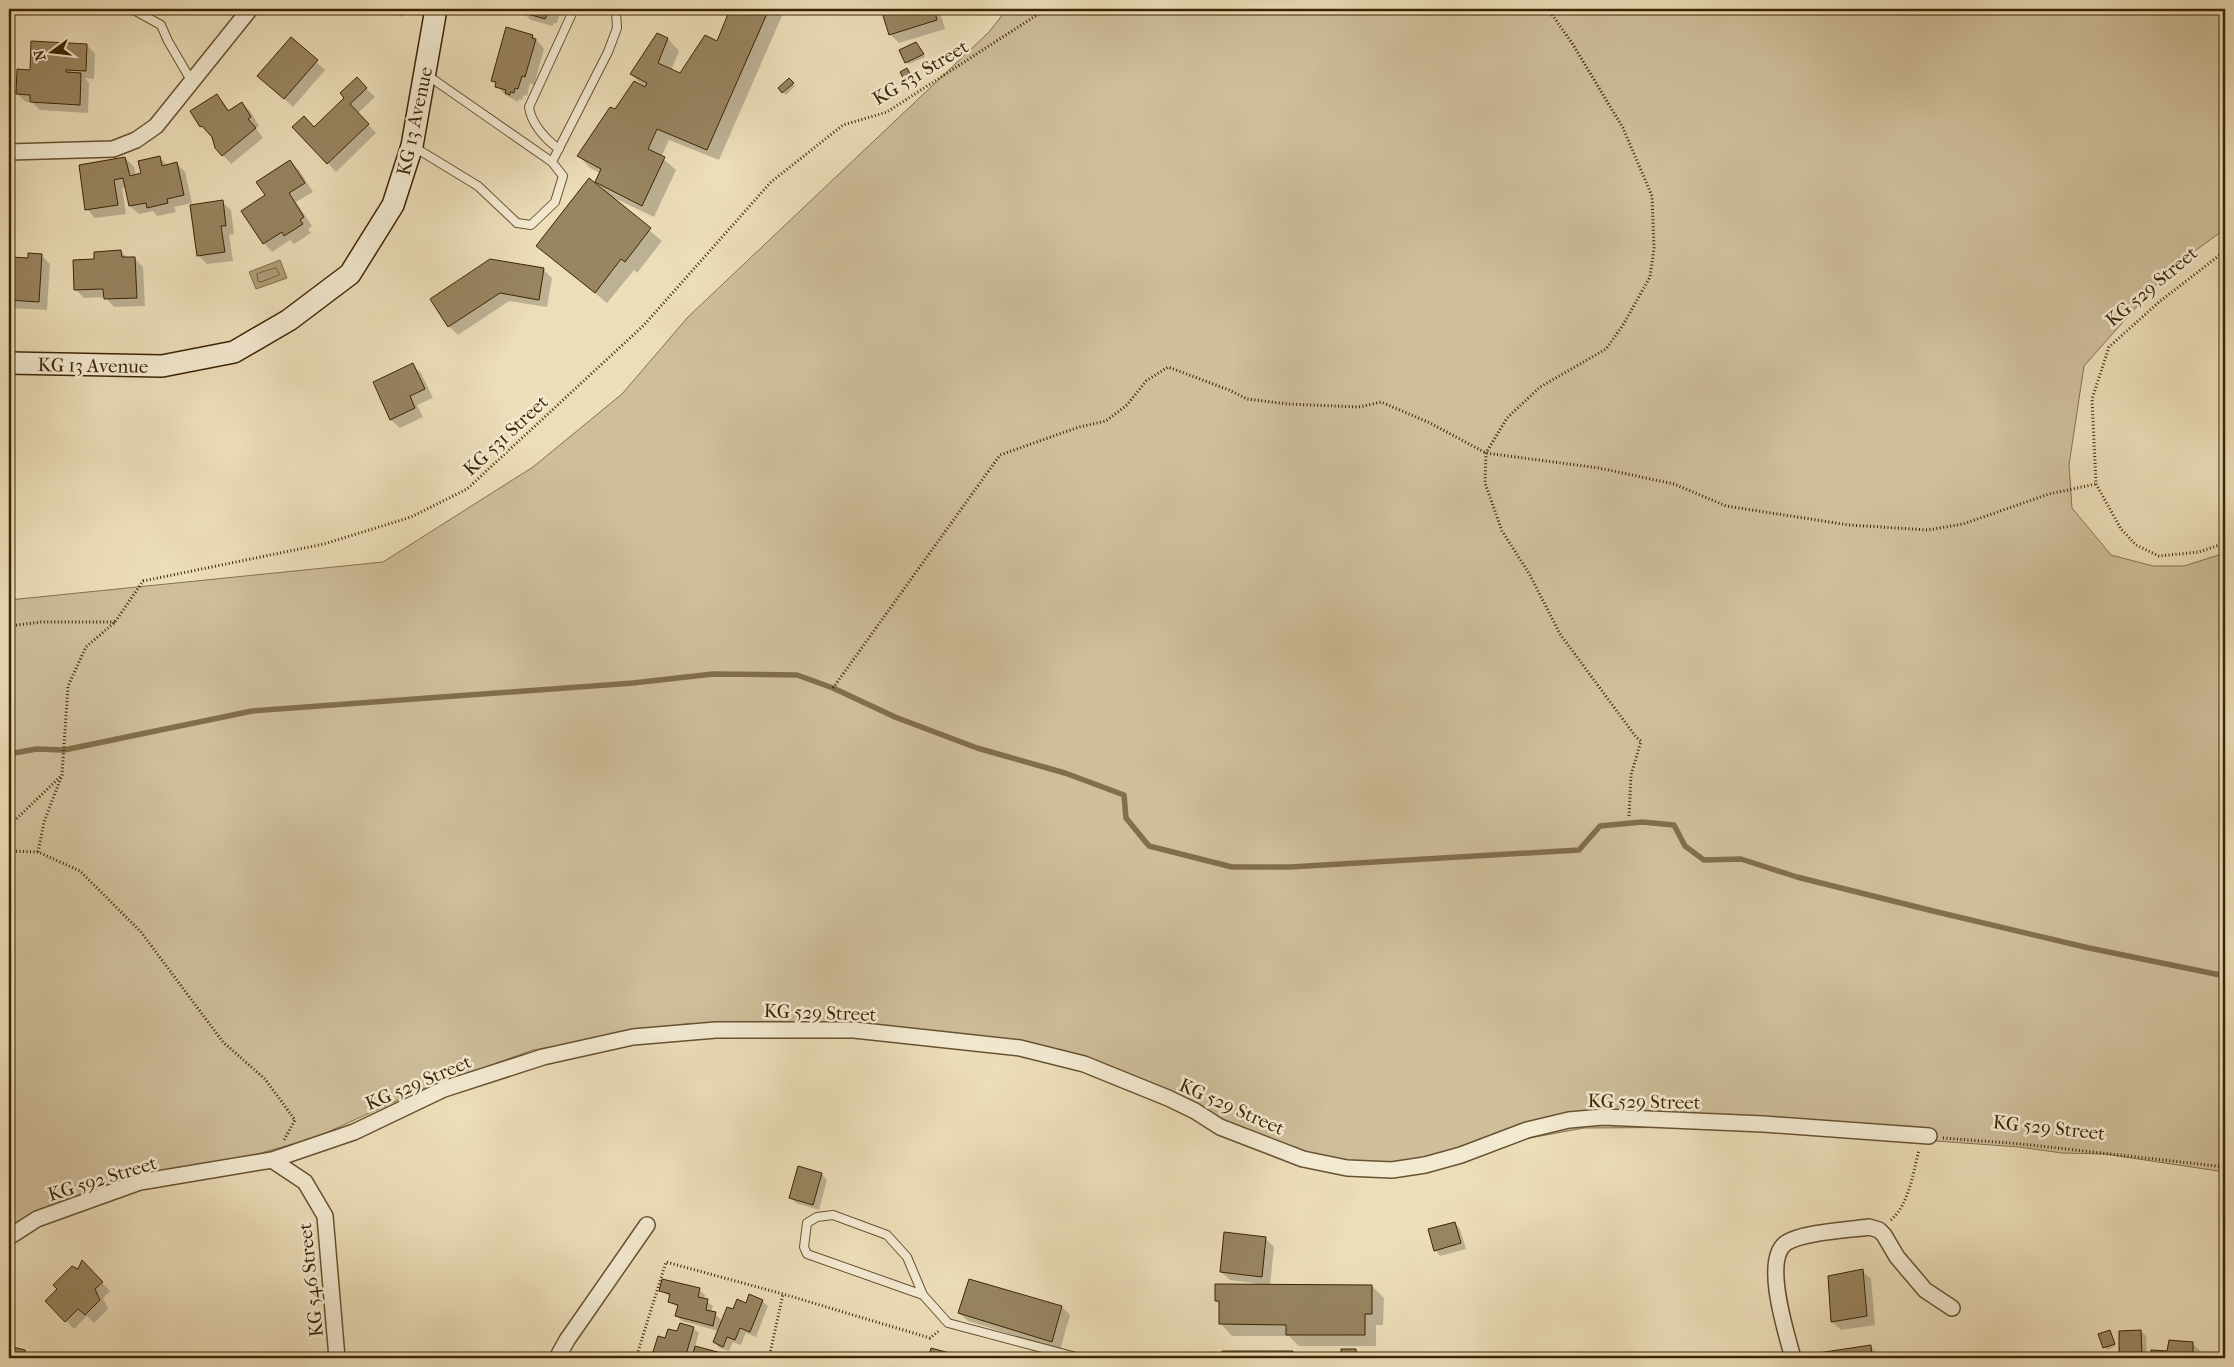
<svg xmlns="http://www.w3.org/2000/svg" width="2234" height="1367" font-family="'IM FELL French Canon',serif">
	<rect width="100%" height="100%" fill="#ecdeb9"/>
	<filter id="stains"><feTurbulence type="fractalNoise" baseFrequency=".004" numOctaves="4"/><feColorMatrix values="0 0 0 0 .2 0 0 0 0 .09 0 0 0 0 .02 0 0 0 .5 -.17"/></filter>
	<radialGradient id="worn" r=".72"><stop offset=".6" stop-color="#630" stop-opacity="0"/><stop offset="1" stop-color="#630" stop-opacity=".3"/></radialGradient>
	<path fill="#cebe9a" stroke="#85714e" d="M 1007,9 L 2225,9 L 2225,229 L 2169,270 L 2084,366 L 2069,465 L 2072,508 L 2111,555 L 2153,566 L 2184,566 L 2225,553 L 2225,1172 L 2105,1154 L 2062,1153 L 2019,1147 L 1743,1127 L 1584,1128 L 1378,1166 L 1275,1146 L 1086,1070 L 974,1041 L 850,1024 L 685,1024 L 533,1050 L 420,1090 L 317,1137 L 149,1185 L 47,1210 L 9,1238 L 9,600 L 383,562 L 533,467 L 622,394 L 688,317 L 989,32 Z"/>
	<path fill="#b09f7b" stroke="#826e4b" d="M 280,260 L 287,278 L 256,289 L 249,272 Z"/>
	<path fill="#0003" d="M 384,9 L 406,9 L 402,17 Z
		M 523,9 L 561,9 L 557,23 L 554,23 L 553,26 L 531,20 L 522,12 Z
		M 732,9 L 785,9 L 719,160 L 669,140 L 661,157 L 676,170 L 654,217 L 606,194 L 662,241 L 637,273 L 634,270 L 607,303 L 538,245 L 605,191 L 596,182 L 600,173 L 590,168 L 579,156 L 615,111 L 645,88 L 631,74 L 658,34 L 668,39 L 679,51 L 671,71 L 680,75 L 717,42 Z
		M 882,9 L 939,9 L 945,29 L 899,43 L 890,34 Z
		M 953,9 L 965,9 L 958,14 Z
		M 533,36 L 544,49 L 534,85 L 530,83 L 527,96 L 524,95 L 522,100 L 519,99 L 518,102 L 505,95 L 492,80 Z
		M 291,39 L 325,70 L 293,107 L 268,84 Z
		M 87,45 L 95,54 L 94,79 L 85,78 L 89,83 L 88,113 L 40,110 L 32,102 L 26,102 L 17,94 L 31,71 Z
		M 918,46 L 925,57 L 909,64 L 906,62 Z
		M 907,69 L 915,82 L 910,85 L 902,72 Z
		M 356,79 L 375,97 L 358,113 L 376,133 L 336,172 L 328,163 L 314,129 L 346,98 Z
		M 789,79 L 795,86 L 786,95 L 779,88 Z
		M 217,95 L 230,111 L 242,104 L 251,112 L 259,126 L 256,128 L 263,138 L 231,164 L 223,155 L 211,134 L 201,126 Z
		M 125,158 L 134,167 L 136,176 L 142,174 L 160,158 L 168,166 L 177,164 L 185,172 L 192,203 L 174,207 L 176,212 L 157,216 L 153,211 L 139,214 L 130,206 L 126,187 L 122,188 L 126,214 L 95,218 L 87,209 Z
		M 290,161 L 299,170 L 313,192 L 296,202 L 312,226 L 308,229 L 311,233 L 294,244 L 290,240 L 272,252 L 264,243 L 267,196 Z
		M 222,202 L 231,210 L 234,234 L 229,235 L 233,261 L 207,264 L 199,256 Z
		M 121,252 L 128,258 L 134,258 L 143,267 L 145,306 L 114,307 L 105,297 L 84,298 L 76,290 L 95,260 Z
		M 42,256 L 50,264 L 47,310 L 9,308 L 9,265 Z
		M 543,269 L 552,278 L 547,307 L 509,301 L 458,335 L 449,326 L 432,299 Z
		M 412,365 L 421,373 L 433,398 L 417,405 L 423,417 L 400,428 L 391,420 L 374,382 Z
		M 822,1174 L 827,1180 L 819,1210 L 796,1203 L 791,1198 Z
		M 1455,1223 L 1460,1229 L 1466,1249 L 1440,1256 L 1435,1250 Z
		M 1265,1238 L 1274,1247 L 1270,1286 L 1372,1286 L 1384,1298 L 1383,1325 L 1376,1325 L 1376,1346 L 1299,1346 L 1289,1336 L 1232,1336 L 1221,1324 L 1221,1305 L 1216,1301 L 1260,1286 L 1260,1284 L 1230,1280 L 1221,1272 Z
		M 82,1262 L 110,1291 L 103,1298 L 108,1309 L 94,1323 L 87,1316 L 74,1329 L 47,1301 L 79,1271 Z
		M 1862,1271 L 1871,1279 L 1875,1325 L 1841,1330 L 1832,1322 Z
		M 699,1290 L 705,1295 L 704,1300 L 713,1306 L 711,1313 L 715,1314 L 722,1321 L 733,1311 L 762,1301 L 768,1306 L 756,1337 L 746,1333 L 741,1345 L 733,1342 L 729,1351 L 720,1348 L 714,1342 L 718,1331 L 682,1321 L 677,1316 L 679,1308 L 670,1302 L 671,1297 L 661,1291 Z
		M 1062,1307 L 1070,1315 L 1060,1350 L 968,1321 L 959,1313 Z
		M 693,1328 L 699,1333 L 695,1347 L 736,1358 L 694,1358 L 692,1356 L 692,1358 L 653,1358 L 659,1338 L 666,1340 Z
		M 2109,1331 L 2116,1346 L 2107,1350 L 2099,1335 Z
		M 2141,1331 L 2146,1336 L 2147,1358 L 2120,1358 L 2121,1332 Z
		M 2192,1343 L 2201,1352 L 2201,1358 L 2152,1358 L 2152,1352 L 2168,1353 Z
		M 9,1347 L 25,1351 L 32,1358 L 9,1358 Z
		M 1871,1347 L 1879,1355 L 1880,1358 L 1819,1358 L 1819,1354 Z
		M 1356,1350 L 1364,1358 L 1307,1358 L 1342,1357 Z
		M 1223,1352 L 1292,1352 L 1298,1358 L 1223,1358 Z"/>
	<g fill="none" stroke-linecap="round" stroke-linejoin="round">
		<path stroke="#76623e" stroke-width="1" d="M 276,268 L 279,273 L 279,275 L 261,282 L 258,281 L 257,274 Z"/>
		<path stroke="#826e4b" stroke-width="5.5" d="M 9,754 L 36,749 L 64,750 L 252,711 L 633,683 L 713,674 L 797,675 L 833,688 L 895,717 L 977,748 L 1065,773 L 1124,795 L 1126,818 L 1149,846 L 1232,867 L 1290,867 L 1579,850 L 1600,826 L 1642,822 L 1674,825 L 1685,846 L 1704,860 L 1741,859 L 1797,877 L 1933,911 L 2089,948 L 2225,976"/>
	</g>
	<path fill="#988561" stroke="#3c2402" d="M 522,9 L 550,9 L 545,19 L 521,12 Z
		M 730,9 L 769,9 L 707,150 L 657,129 L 648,149 L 665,157 L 642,206 L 595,182 L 601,169 L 577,156 L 610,107 L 615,109 L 634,81 L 645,87 L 647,83 L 630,74 L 657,33 L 668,38 L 658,63 L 680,73 L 705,35 L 717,41 Z
		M 881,9 L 934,9 L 937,20 L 889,35 Z
		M 506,27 L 533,35 L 532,38 L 536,39 L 525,77 L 522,76 L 518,89 L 515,88 L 514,93 L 510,92 L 510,95 L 505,93 L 506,90 L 495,87 L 496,82 L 491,81 Z
		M 291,37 L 318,60 L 284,99 L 257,76 Z
		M 31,41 L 87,44 L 86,71 L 66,70 L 66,72 L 81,73 L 80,105 L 30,102 L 30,95 L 16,94 L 17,69 L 30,70 Z
		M 916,42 L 924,54 L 905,63 L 899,50 Z
		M 907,68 L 913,79 L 906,83 L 900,72 Z
		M 357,77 L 367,88 L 350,104 L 369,124 L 327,164 L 292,127 L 304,116 L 314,127 L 344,98 L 340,93 Z
		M 789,78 L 794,83 L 782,93 L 778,88 Z
		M 217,94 L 228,111 L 242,102 L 251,117 L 248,119 L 256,128 L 222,156 L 215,148 L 212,137 L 202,126 L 200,127 L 190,111 Z
		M 160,156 L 162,166 L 177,162 L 184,195 L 167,199 L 168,203 L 147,208 L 146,203 L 129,206 L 123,178 L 114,180 L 118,205 L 85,210 L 79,165 L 125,157 L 130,176 L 141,173 L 138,161 Z
		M 290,160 L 305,183 L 289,193 L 304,217 L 300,220 L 303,224 L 284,236 L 282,232 L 263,244 L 241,211 L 265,195 L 256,182 Z
		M 589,178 L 651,228 L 625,262 L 621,259 L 595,293 L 536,246 Z
		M 223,200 L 226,226 L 221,226 L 225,252 L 197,256 L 190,205 Z
		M 121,250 L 122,257 L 135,257 L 137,298 L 104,299 L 103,289 L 74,290 L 73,260 L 94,259 L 94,252 Z
		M 28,253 L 42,254 L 39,302 L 9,300 L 9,263 L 11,257 L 28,258 Z
		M 490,259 L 544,268 L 539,300 L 500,293 L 448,327 L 430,299 Z
		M 413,363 L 425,389 L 410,396 L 415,408 L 390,420 L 373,382 Z
		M 798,1166 L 822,1173 L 813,1205 L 789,1198 Z
		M 1455,1222 L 1461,1243 L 1434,1251 L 1428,1229 Z
		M 1224,1232 L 1266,1237 L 1262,1277 L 1220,1272 Z
		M 82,1260 L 103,1282 L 95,1289 L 100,1300 L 85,1315 L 78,1309 L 65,1322 L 45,1301 L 57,1289 L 53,1285 L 72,1266 L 78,1269 Z
		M 1863,1269 L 1867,1316 L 1831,1322 L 1828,1276 Z
		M 662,1279 L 700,1288 L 698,1297 L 708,1299 L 706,1310 L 716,1312 L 713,1326 L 675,1316 L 678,1305 L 668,1302 L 670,1294 L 659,1291 Z
		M 969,1279 L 1062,1306 L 1052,1342 L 958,1313 Z
		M 1215,1284 L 1372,1285 L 1372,1314 L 1365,1314 L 1365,1335 L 1286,1335 L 1286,1325 L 1219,1324 L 1219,1301 L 1215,1301 Z
		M 749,1294 L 763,1300 L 750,1332 L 740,1328 L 735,1340 L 727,1337 L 723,1347 L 713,1342 L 727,1307 L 733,1309 L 737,1299 L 746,1303 Z
		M 680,1323 L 694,1327 L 685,1358 L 651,1358 L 658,1336 L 665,1338 L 668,1329 L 677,1331 Z
		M 2110,1330 L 2115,1344 L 2103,1348 L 2098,1334 Z
		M 2141,1330 L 2142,1358 L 2119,1358 L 2119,1331 Z
		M 2169,1340 L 2193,1342 L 2193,1358 L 2151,1358 L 2151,1350 L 2167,1351 Z
		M 1871,1345 L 1872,1358 L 1818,1358 L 1818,1353 Z
		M 9,1346 L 25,1350 L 26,1358 L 9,1358 Z
		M 695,1346 L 736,1357 L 735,1358 L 692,1358 Z
		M 931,1348 L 968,1358 L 928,1358 Z
		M 1341,1349 L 1356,1349 L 1356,1358 L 1299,1358 L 1341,1356 Z
		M 1222,1351 L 1293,1351 L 1293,1358 L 1222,1358 Z"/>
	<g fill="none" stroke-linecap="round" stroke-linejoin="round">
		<g stroke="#685230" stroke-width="10">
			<path id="lane" d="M 132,9 L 161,25 L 168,41 L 192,82
				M 414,147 L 478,186 L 517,223 L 531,225 L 555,202 L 563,176 L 552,162 L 427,75
				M 559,149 C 545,139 531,123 529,107 L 574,9
				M 552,162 L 608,52 L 617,28 L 616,11 L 613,9
				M 923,1295 L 807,1254 L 804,1247 L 807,1223 L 817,1217 L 833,1215 L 887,1235 L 907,1257 L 923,1295 L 948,1323 L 1080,1358"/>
		</g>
		<g stroke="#685230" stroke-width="18">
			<path id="street" d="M 9,152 L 113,149 L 136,140 L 156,126 L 250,9
				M 272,1160 L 305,1182 L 325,1216 L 337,1358
				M 9,1237 L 37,1219 L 140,1182 L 272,1160 L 354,1132 L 444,1089 L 543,1057 L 633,1037 L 716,1030 L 854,1030 L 1020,1048 L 1084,1064 L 1168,1098 L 1195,1111 L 1220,1127 L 1303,1159 L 1347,1168 L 1392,1170 L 1425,1165 L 1461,1155 L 1527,1130 L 1569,1120 L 1603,1117 L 1763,1124 L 1929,1136
				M 557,1358 L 567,1340 L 647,1225
				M 1793,1358 C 1787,1335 1762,1260 1786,1243 C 1802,1232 1849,1230 1869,1227 L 1879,1230 L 1884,1235 L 1897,1257 L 1925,1290 L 1952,1308"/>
		</g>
		<g stroke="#3c2402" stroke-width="24">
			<path id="secondary" d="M 9,363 L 162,366 L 234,352 L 289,320 L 350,274 L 393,205 L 412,146 L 436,9"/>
		</g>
		<path stroke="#3c2402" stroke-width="3" stroke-dasharray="1 2.5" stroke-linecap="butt" d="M 1548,9 L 1572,43 L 1623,128 L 1652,196 L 1654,248 L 1650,277 L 1623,325 L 1606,349 L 1540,387 L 1507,418 L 1486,453 L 1485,483 L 1502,531 L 1530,575 L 1560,634 L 1636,737 L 1641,741 L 1631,775 L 1629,816
			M 2225,251 L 2159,302 L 2109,347 L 2092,399 L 2096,484 L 2121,529 L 2136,545 L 2159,556 L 2199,552 L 2225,543
			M 9,626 L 41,622 L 115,622
			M 833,688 L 1000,455 L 1079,427 L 1106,421 L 1127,405 L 1146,381 L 1168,367 L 1229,390 L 1247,399 L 1288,404 L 1359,407 L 1381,402 L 1430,423 L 1486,453 L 1599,468 L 1674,484 L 1726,506 L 1849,525 L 1928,530 L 1963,524 L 2049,494 L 2096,484
			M 9,826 L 62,775
			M 9,851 L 38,852 L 80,871 L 141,932 L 223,1042 L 265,1079 L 295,1120 L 284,1140
			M 38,852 L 44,822 L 62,775 L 68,686 L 86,647 L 115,622 L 143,581 L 324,544 L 411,517 L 467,489 L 644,325 L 771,182 L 843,125 L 887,112 L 1046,9
			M 1943,1138 L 2022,1144 L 2225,1167
			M 1891,1220 C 1909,1204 1913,1173 1919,1150
			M 636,1358 L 666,1262 L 783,1294 L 930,1338 L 940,1330
			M 769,1358 L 783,1294"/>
		<use href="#lane" stroke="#f3ead2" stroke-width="8"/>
		<use href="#street" stroke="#f3ead2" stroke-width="15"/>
		<use href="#secondary" stroke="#f3ead2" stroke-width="21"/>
	</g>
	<g text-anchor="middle" stroke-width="5" stroke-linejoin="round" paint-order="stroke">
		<g font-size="19" fill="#3c2402" stroke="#f3ead2">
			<text transform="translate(920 72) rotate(-31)" y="7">KG 531 Street</text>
			<text transform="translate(414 121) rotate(-78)" y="7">KG 13 Avenue</text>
			<text transform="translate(2151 286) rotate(-40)" y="7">KG 529 Street</text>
			<text transform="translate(93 365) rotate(1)" y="7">KG 13 Avenue</text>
			<text transform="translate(505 435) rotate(-43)" y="7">KG 531 Street</text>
			<text transform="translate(820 1012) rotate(2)" y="7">KG 529 Street</text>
			<text transform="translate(418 1082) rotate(-23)" y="7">KG 529 Street</text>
			<text transform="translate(1644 1101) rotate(1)" y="7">KG 529 Street</text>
			<text transform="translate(1232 1106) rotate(24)" y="7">KG 529 Street</text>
			<text transform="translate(2049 1127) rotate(6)" y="7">KG 529 Street</text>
			<text transform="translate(102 1178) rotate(-17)" y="7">KG 592 Street</text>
			<text transform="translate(310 1280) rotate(-96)" y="7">KG 546 Street</text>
		</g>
	</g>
	<rect width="2234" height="1367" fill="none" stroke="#ecdeb9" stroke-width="30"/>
	<rect x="10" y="10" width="2214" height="1347" fill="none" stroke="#3c2402" stroke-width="2.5"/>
	<rect x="15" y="15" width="2204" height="1337" fill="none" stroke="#3c2402"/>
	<g transform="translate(52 52) rotate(255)" stroke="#f3ead2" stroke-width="4" paint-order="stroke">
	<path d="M0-4L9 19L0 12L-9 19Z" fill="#3c2402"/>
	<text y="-8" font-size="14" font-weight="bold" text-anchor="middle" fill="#3c2402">N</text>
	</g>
	<rect width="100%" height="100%" filter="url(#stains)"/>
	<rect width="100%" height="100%" fill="url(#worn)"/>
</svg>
